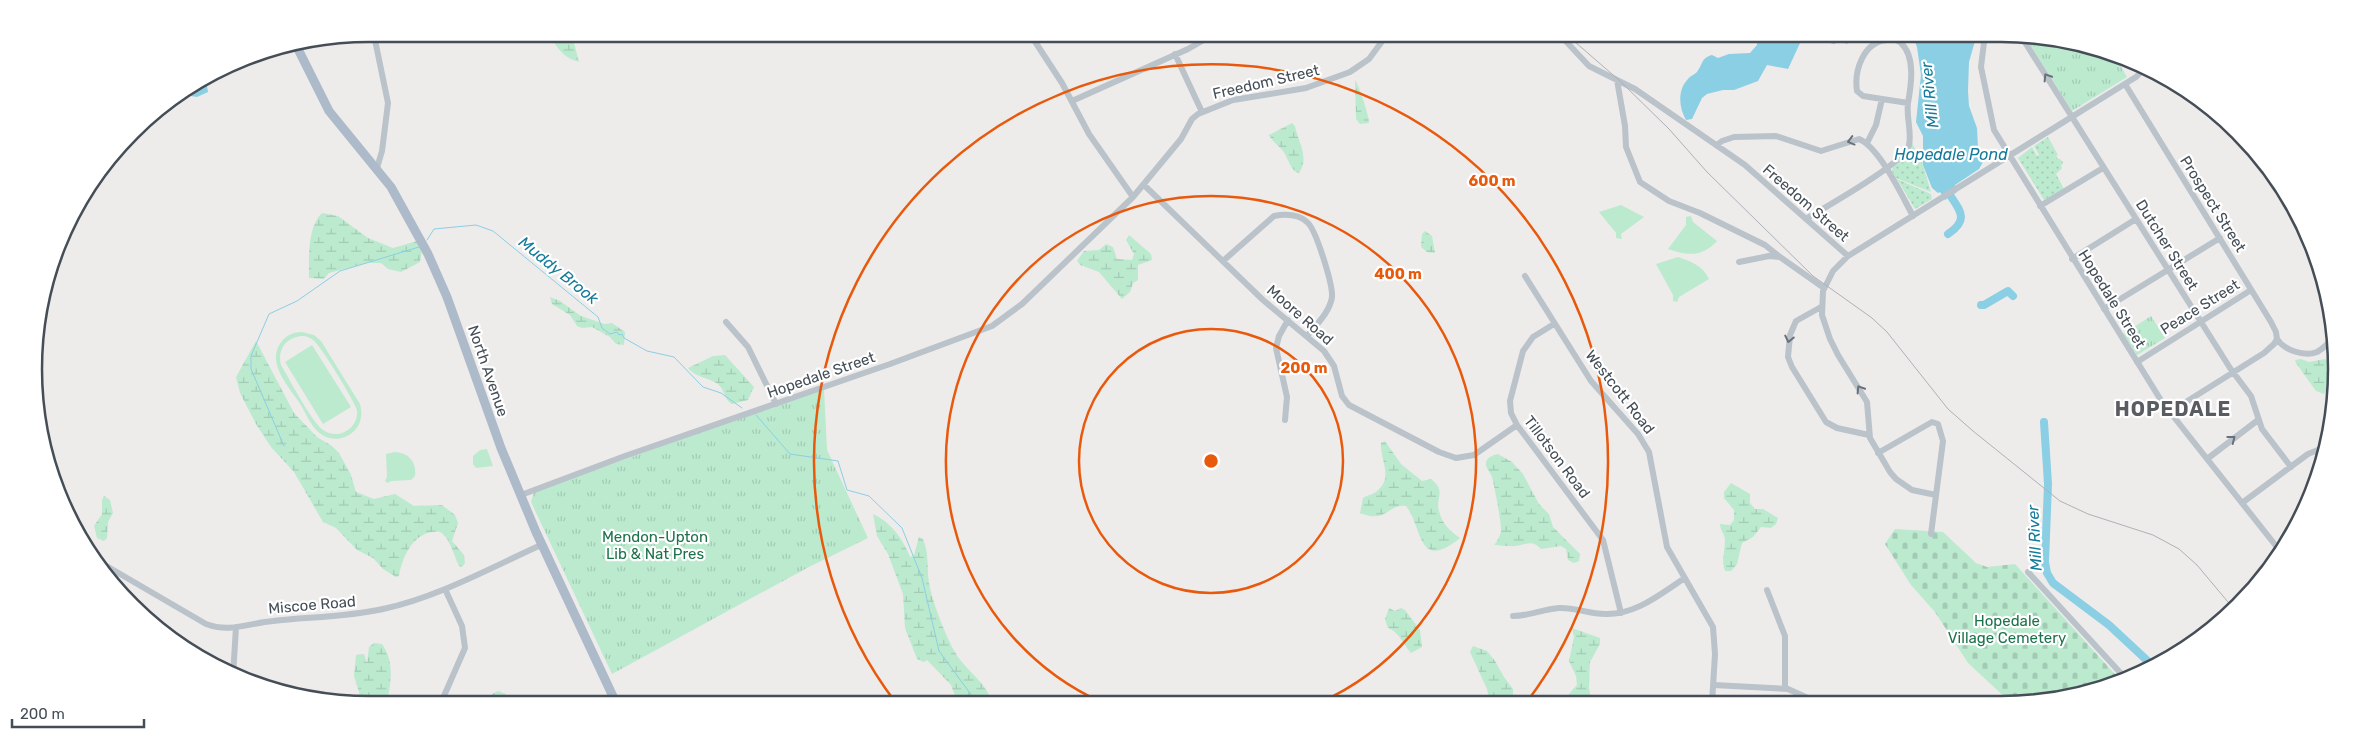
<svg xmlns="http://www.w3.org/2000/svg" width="2370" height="739" font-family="Rubik,sans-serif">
	<defs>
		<pattern id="grass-dots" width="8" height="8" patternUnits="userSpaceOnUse" patternTransform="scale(1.25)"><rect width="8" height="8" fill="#bbeacf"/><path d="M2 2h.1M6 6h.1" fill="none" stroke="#a2cab4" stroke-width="1.8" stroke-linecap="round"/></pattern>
		<pattern id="wetland-marsh" width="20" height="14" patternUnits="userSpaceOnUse" patternTransform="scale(1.25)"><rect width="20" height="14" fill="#bbeacf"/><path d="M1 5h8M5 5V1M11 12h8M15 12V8" fill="none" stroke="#a2cab4"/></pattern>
		<pattern id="cemetery-stones" width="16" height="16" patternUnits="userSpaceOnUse" patternTransform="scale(1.25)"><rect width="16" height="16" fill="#bbeacf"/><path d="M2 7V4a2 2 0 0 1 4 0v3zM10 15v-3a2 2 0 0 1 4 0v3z" fill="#a2cab4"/></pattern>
		<pattern id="park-tufts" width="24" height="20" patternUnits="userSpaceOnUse" patternTransform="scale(1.25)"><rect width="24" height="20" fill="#bbeacf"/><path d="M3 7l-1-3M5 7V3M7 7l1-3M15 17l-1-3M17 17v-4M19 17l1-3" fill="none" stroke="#a2cab4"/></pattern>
	</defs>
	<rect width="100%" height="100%" fill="#eeebeb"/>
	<path fill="url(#grass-dots)" d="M 2048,137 L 2058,155 L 2056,156 L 2058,159 L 2060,159 L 2063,162 L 2061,166 L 2062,168 L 2056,174 L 2064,189 L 2044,200 L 2018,158 L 2032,147 L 2037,156 L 2039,155 L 2034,146 Z
		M 1912,143 L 1922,162 L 1931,192 L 1896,178 L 1892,171 L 1893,166 L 1907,154 Z
		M 1897,179 L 1931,194 L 1932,199 L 1915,209 Z"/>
	<path fill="url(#wetland-marsh)" d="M 552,39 L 573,39 L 579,62 C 566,59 558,50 552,39 Z
		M 1355,80 C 1359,85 1369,116 1369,123 L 1360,124 L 1356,119 Z
		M 1292,123 L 1295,126 C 1298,142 1310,158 1299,173 C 1291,171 1289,161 1285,154 C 1280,146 1273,143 1269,135 Z
		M 322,213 L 338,216 L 368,238 L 393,248 L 417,241 L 422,250 L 420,262 L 401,272 L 388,269 L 381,263 L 367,263 L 329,273 L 324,279 L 309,278 C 309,259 307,227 322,213 Z
		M 1425,231 L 1432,236 L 1435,253 L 1427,252 L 1421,247 L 1422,234 Z
		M 1129,235 L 1151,254 L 1152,260 L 1138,265 L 1138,280 L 1133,283 L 1130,292 L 1122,299 L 1099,272 L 1080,265 L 1077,261 L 1084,251 L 1099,250 L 1106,244 L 1113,247 L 1117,259 L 1132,260 L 1134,254 L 1126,240 Z
		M 550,297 L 560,301 L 581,316 L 604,324 L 612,323 L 625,332 L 624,345 L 616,344 L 610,337 L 592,327 L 582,328 L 577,326 L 570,315 L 552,304 Z
		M 256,341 L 294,413 L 317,437 L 332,446 L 339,453 L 351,475 L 356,492 L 374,499 L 395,494 L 414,506 L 442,505 L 455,515 L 458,523 L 452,541 L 464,555 L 465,563 L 462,567 L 459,566 C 454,556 451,542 443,534 C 440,531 436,531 432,532 C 412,535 402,558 399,576 L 396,577 L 383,569 L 373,558 L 357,550 L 336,528 L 323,522 L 294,472 L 271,447 L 256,424 L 240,393 L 236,377 Z
		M 725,355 L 754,387 L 748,400 L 732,404 C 724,400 725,390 718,384 C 708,377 696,378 688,368 L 713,356 Z
		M 2301,359 L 2309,362 L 2325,359 L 2332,364 L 2334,375 L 2324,394 L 2316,391 L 2296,363 L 2295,360 Z
		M 1385,441 L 1401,464 L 1422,481 L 1431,479 C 1447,492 1435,498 1439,511 C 1442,524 1450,531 1460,538 C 1417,573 1423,527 1406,506 C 1387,504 1387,524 1360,513 L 1363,498 C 1367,495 1373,495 1377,491 C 1394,477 1380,461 1381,443 Z
		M 1498,454 L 1512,462 L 1523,474 L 1539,504 L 1549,514 L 1553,527 L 1580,554 L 1579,561 L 1574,563 L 1568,560 L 1566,549 L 1561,546 L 1541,549 C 1532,539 1526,545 1515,546 C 1508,547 1501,545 1494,545 C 1497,542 1500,536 1501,531 C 1502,525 1494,484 1492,477 C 1490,472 1485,467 1486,463 C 1487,457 1493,455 1498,454 Z
		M 1731,483 L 1750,494 L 1750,503 L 1755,509 L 1763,509 L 1778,518 L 1776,524 L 1771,528 L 1761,527 L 1753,537 L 1742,543 L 1737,564 L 1731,571 L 1725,571 C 1721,560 1725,551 1725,540 C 1725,535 1720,530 1720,524 L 1730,525 L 1734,520 L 1734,510 L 1724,498 L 1724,492 Z
		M 104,496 L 110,500 L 113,513 L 108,522 L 107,538 L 104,541 L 97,538 L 94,526 L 102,514 L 102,500 Z
		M 873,514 C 891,522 903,539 910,557 L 914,555 L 919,537 L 923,539 C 930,555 926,571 930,588 C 933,603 947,639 955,652 C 966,672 987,681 992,704 L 958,704 L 951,685 L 927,660 L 924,662 L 917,659 L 905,628 L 903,594 L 888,554 L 877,536 Z
		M 1389,608 L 1395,611 L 1401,608 L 1405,610 L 1420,630 L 1422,647 L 1411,653 C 1403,644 1399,632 1388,628 L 1385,619 Z
		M 1572,628 L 1600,638 L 1600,644 L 1590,662 L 1589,688 L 1592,703 L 1568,703 C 1566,696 1572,690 1577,685 L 1576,676 L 1569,661 L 1574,637 Z
		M 374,643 L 382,644 C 395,662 391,685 386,705 L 363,705 L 354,676 L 356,655 L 364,654 L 367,663 L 369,647 Z
		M 1473,646 L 1487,651 L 1495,661 L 1504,677 L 1513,689 L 1513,703 L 1490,703 L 1487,689 L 1470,652 Z
		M 498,691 L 506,694 L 507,705 L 493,705 L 492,694 Z"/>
	<path fill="url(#cemetery-stones)" d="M 1895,529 L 1943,532 L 1976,563 L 1987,567 L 2015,564 L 2122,682 L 2044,702 L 2010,702 L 1968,663 L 1935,612 L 1911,585 L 1885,544 Z"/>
	<path fill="url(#park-tufts)" d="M 2025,36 L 2066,40 L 2121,57 L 2117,60 L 2127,77 L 2072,111 Z
		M 2151,316 L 2165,338 L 2137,355 L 2123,334 Z
		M 824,388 L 827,450 L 868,538 L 807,568 L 612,674 L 531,502 L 534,492 Z"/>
	<path fill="#bbeacf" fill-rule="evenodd" d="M 1621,205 L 1644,217 L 1621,234 L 1622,239 L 1616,238 L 1616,233 L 1599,212 Z
		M 1691,216 L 1693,222 L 1717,241 C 1702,257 1688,256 1668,249 L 1686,225 L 1686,217 Z
		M 1678,257 C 1692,262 1702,265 1709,279 L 1679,297 L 1677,302 L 1673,301 L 1673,295 L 1656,264 Z
		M 302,332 L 314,335 L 321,341 L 360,404 C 363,414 361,425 353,432 C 345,439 334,441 324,436 C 312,430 306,413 299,402 C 288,386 265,361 282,341 C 287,335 294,332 302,332 ZM 304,336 C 308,337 311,338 314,341 C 321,346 355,402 357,410 C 359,428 338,441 323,430 C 311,421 290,380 281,365 C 277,349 287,336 304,336 Z
		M 312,345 L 351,407 L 323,424 L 285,362 Z
		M 487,449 L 493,466 L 476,468 L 473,464 L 473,456 L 480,450 Z
		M 395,452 C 409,453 417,462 415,476 L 411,480 L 391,481 L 388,483 L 385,481 L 387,477 L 386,454 Z"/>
	<path fill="#8bcfe4" d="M 1856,34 L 1847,44 L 1840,41 L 1834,44 C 1828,42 1808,40 1801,41 L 1788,69 L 1767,65 L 1758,81 L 1734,90 L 1723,90 L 1707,94 L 1702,98 L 1692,119 L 1686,120 C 1679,108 1677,90 1688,79 C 1690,76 1694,75 1697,72 C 1703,64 1701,58 1712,55 L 1718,58 L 1729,54 L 1750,53 L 1757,45 L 1757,35 Z
		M 1912,34 L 1977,34 L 1969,62 L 1968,91 L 1969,106 L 1977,128 L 1978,148 L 1983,162 L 1979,169 L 1955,185 L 1957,192 L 1945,200 L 1940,192 L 1938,193 L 1932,188 L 1923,165 L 1923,136 L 1916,122 L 1921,75 L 1917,47 Z
		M 201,84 L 207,86 L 208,92 L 197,97 L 184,95 Z"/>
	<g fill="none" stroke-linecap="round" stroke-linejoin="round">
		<path stroke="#8bcfe4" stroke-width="1" d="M 427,240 L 434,229 L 476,225 L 493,231 L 598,317 L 602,328 L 610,334 L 617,332 L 619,335 L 622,334 L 624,338 L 647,351 L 674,357 L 703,387 L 721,393 L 742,408
			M 756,415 L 790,454 L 838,461 L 847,490 L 869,496 L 902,528 L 922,578 L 939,651 L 978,704
			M 284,446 L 251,369 L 251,356 L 269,314 L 297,301 L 340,271 L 419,247"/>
		<path stroke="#8bcfe4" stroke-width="8" d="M 1946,188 C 1956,208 1973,217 1948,234
			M 1981,305 L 1984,305 L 2008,291 L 2013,296
			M 2044,422 L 2048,484 L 2045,562 L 2047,573 L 2053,583 L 2109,625 L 2152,665"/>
		<path stroke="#bac2ca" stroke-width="6" d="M 1985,34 L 1981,67 L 1994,130 L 2162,402 L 2280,551
			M 1560,35 L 1589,66 L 1635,89 L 1745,165 L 1848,256
			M 2021,36 L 2230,368 L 2251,396 L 2262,429 L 2291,467
			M 1032,37 L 1062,83 L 1089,134 L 1133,197
			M 375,40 L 388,103 L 382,151 L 377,168
			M 1175,54 L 1202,112
			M 1617,80 L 1625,126 L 1626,147 L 1640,182 L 1669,201 L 1700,213 L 1765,245 L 1780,257
			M 2125,84 L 2271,322 L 2276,332 L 2277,339
			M 1072,101 L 1188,49 L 1209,37
			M 1867,143 L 1876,125 L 1882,99
			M 1717,145 L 1722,141 L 1734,137 L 1776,136 L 1821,151 L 1859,139 C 1880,148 1902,196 1913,216
			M 1144,185 L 1263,300 L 1324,351 L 1334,366 L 1342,396 L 1349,405 L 1439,452 L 1456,458 L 1474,455 L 1517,425
			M 2040,206 L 2103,168
			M 1806,219 C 1825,207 1904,164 1909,145 C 1912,132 1906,117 1908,103 L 1863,96 L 1857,91 C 1854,71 1863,42 1887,40 C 1892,39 1898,40 1901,43 C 1916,57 1911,86 1908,103
			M 2072,259 L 2136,219
			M 1223,261 L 1274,216 C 1285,214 1298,214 1307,222 C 1316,229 1333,285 1332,297 C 1330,312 1316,325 1307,336
			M 1739,262 L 1769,256 L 1780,257 L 1824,288
			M 1525,276 L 1591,381 L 1638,434 L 1649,452 L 1667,547 L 1713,627 L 1715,654 L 1712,703
			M 1821,307 L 1796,321 L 1790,335 L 1788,357 L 1792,367 L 1826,422 L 1837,428 L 1869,435
			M 2104,309 L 2220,238
			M 726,322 L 748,347 L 776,404
			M 1554,324 L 1533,337 L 1523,351 L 1510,401 L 1511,413 L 1517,425 L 1603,540 L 1621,613
			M 2277,339 C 2284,350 2304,357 2317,352 C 2323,349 2328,343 2333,339
			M 2137,362 L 2251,290
			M 2170,412 L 2264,353 L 2274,344 L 2277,339
			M 1285,420 L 1287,397 L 1276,348 L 1279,336 L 1288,320
			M 1878,453 L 1932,422 L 1938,424 L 1943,441 L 1931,534
			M 2207,459 L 2258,420
			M 521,495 L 625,456 L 890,364 L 992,326 L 1022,304 L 1133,197 L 1181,139 L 1192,119 L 1198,114 L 1233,100 L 1306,88 L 1350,72 L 1369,59 L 1386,36
			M 1936,495 L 1912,490 L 1896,479 L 1890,472 L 1870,438 L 1867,402 L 1838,355 L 1830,339 L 1822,315 L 1823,291 L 1833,271 L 1848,256 L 2136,77 L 2145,68
			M 2242,503 L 2308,454 L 2325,447
			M 91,557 L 206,624 C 230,633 249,623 273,621 C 309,617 347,617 383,609 C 438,597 490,568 541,545
			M 2028,572 L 2127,680
			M 1767,590 L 1785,636 L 1785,689
			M 1513,616 C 1530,616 1543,609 1559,608 C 1574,607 1589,614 1605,614 C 1636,615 1660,594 1685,578
			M 233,676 L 236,627
			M 1714,685 L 1788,689 L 1819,703
			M 440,705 L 465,648 L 462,626 L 445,589"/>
		<path stroke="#acbac9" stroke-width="9" d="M 295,43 L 329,111 L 391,187 L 428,254 L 447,297 L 501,448 L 536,532 L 617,705"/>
		<path stroke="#aeb1b6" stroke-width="1" d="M 1567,35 L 1620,81 L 1669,129 L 1707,172 L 1813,276 L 1872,318 L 1887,332 L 1948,409 L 1973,431 L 2060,501 L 2088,514 L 2153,535 L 2179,549 L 2197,565 L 2233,608"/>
	</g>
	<defs><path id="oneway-chevron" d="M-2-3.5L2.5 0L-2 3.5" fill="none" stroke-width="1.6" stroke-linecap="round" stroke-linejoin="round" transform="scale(1.25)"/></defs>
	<g stroke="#68717a">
		<use href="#oneway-chevron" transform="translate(2047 77) rotate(-122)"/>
		<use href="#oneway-chevron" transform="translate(1851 141) rotate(165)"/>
		<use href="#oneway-chevron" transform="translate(1789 339) rotate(102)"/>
		<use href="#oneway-chevron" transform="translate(1860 389) rotate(-122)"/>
		<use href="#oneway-chevron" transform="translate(2232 439) rotate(-38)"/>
	</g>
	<g fill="none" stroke="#e8590c" stroke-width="2.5">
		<circle cx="1211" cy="461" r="132"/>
		<path d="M1103 703A265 265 0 1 1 1319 703"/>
		<path d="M896 703A397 397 0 1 1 1526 703"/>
	</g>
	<g text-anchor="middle" stroke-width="4.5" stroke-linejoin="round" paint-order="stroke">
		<g font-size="15" fill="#454e57" stroke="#fff">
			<text transform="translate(1266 82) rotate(-13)" y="5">Freedom Street</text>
			<text transform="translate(1806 203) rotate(41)" y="5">Freedom Street</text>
			<text transform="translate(2213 204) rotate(58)" y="5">Prospect Street</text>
			<text transform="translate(2167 245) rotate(58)" y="5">Dutcher Street</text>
			<text transform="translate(2112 299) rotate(58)" y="5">Hopedale Street</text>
			<text transform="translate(2200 307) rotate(-32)" y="5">Peace Street</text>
			<text transform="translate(1300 315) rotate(41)" y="5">Moore Road</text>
			<text transform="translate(488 371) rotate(71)" y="5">North Avenue</text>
			<text transform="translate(821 375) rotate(-19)" y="5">Hopedale Street</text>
			<text transform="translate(1620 392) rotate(52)" y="5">Westcott Road</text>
			<text transform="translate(1557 457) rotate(53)" y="5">Tillotson Road</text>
			<text transform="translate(312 605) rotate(-5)" y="5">Miscoe Road</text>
		</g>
		<g font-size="15" fill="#1c724a" stroke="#fff">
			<text x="655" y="542">Mendon-Upton<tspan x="655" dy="17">Lib &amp; Nat Pres</tspan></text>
			<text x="2007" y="626">Hopedale<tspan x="2007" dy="17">Village Cemetery</tspan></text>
		</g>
		<g font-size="16" font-style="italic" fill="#157b9a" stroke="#fff">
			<text transform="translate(1929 95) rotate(-96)" y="6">Mill River</text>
			<text x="1951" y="160">Hopedale Pond</text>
			<text transform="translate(559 270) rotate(39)" y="6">Muddy Brook</text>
			<text transform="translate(2034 538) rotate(-93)" y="6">Mill River</text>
		</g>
		<g font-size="20" font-weight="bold" letter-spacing="1" fill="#595c60" stroke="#fff">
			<text x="2173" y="416">HOPEDALE</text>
		</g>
	</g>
	<path d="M0 0H2370V739H0ZM369 42H2001A327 327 0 0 1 2328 369V369A327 327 0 0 1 2001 696H369A327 327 0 0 1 42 369V369A327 327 0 0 1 369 42Z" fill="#fff" fill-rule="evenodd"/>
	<path fill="none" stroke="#454e57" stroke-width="2.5" d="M369 42H2001A327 327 0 0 1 2328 369V369A327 327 0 0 1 2001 696H369A327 327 0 0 1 42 369V369A327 327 0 0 1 369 42Z"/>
	<circle cx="1211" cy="461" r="8" fill="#e8590c" stroke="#fff" stroke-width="2.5"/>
	<g font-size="15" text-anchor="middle" font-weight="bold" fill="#e8590c" stroke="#fff" stroke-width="4.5" stroke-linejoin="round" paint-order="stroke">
		<text x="1492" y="186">600 m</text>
		<text x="1398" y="279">400 m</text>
		<text x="1304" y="373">200 m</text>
	</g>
	<path d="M12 719v8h132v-8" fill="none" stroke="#454e57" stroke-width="2.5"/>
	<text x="20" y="719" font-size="15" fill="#454e57" stroke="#ffffff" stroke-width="4" paint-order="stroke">200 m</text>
</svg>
